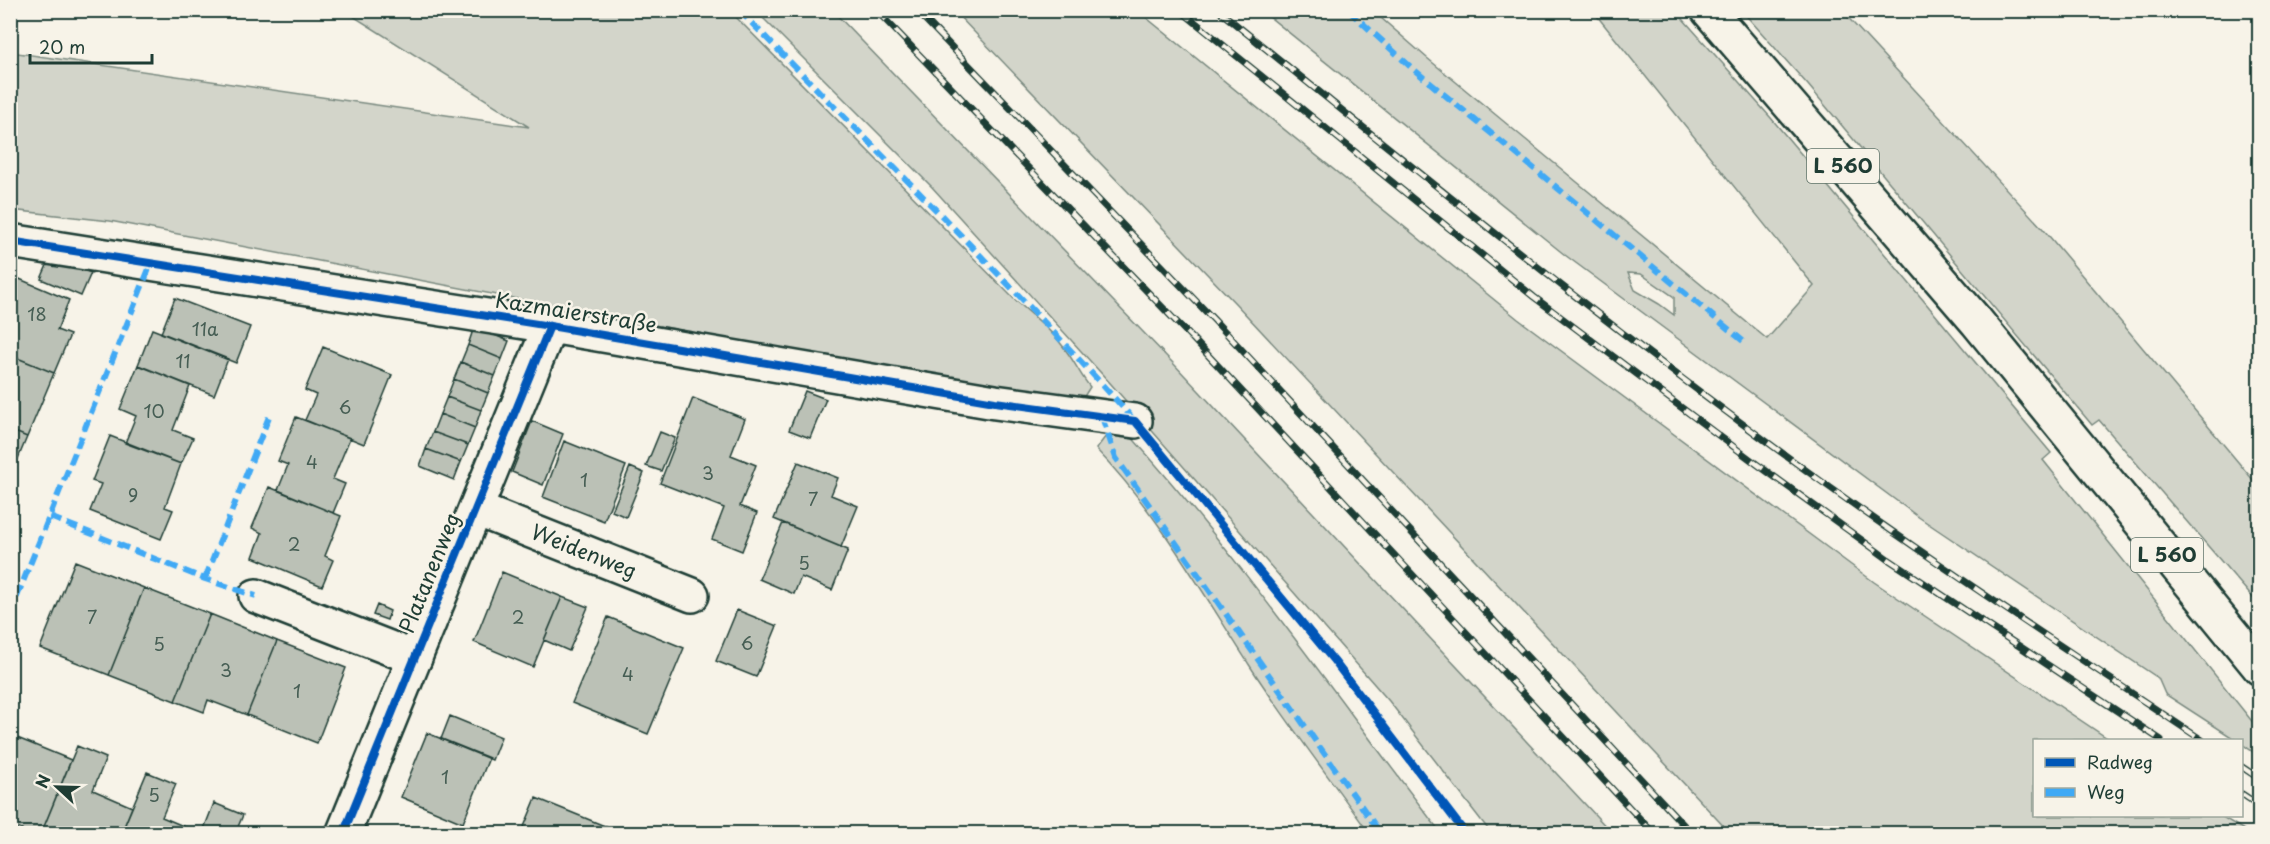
<svg xmlns="http://www.w3.org/2000/svg" width="2270" height="844" font-family="'Playpen Sans',sans-serif">
	<rect width="100%" height="100%" fill="#f7f3e8"/>
	<filter id="ink" filterUnits="userSpaceOnUse"><feTurbulence type="fractalNoise" baseFrequency=".0167" numOctaves="2"/><feDisplacementMap in="SourceGraphic" scale="12" xChannelSelector="R" yChannelSelector="G"/><feConvolveMatrix kernelMatrix="1 2 1 2 8 2 1 2 1" color-interpolation-filters="sRGB"/></filter>
	<g filter="url(#ink)">
		<path fill="#d3d5ca" stroke="#79897f" stroke-width="1.5" fill-rule="evenodd" d="M 345,11 L 730,11 L 1014,299 C 1032,315 1053,331 1067,352 C 1076,364 1080,375 1090,387 L 1078,406 L 110,221 L 11,210 L 11,52 L 529,127 Z
			M 756,11 L 833,11 L 1172,362 L 1612,833 L 1491,833 L 1389,701 L 1111,384 L 932,187 Z
			M 954,11 L 1138,11 L 1518,319 L 1874,582 L 2110,740 L 2034,740 L 2034,816 L 2221,816 L 2249,833 L 1730,833 L 1235,303 Z
			M 1262,11 L 1373,11 L 1427,58 L 1767,339 L 1814,286 L 1593,11 L 1676,11 L 1771,118 L 2051,453 L 2043,460 L 2259,730 L 2259,756 L 2242,744 L 2242,740 L 2236,740 L 2165,694 L 2158,678 L 1917,516 L 1565,255 ZM 1628,273 L 1641,274 L 1674,297 L 1674,315 L 1659,304 L 1635,290 Z
			M 1742,11 L 1842,11 L 2044,230 L 2259,487 L 2259,605 L 2099,420 L 2092,425 L 1808,85 Z
			M 1109,432 L 1128,433 C 1241,559 1338,699 1441,833 L 1369,833 C 1330,778 1287,723 1250,666 C 1202,592 1158,513 1096,449 Z"/>
		<path fill="#bbc1b6" stroke="#1f3d34" stroke-width="1.5" d="M 51,256 L 91,273 L 81,296 L 41,279 Z
			M 10,275 L 69,300 L 57,330 L 70,335 L 54,373 L 10,355 Z
			M 175,298 L 250,327 L 236,363 L 161,333 Z
			M 474,327 L 509,341 L 502,359 L 468,345 Z
			M 152,329 L 228,359 L 214,395 L 138,365 Z
			M 468,345 L 502,359 L 495,376 L 461,362 Z
			M 323,347 L 392,375 L 364,444 L 305,420 L 316,395 L 305,390 Z
			M 10,355 L 54,373 L 27,437 L 10,430 Z
			M 461,362 L 495,376 L 488,393 L 454,379 Z
			M 138,365 L 190,386 L 173,430 L 193,438 L 181,464 L 125,443 L 136,416 L 120,409 Z
			M 454,379 L 488,393 L 481,410 L 447,397 Z
			M 805,391 L 826,399 L 810,438 L 789,430 Z
			M 447,397 L 481,410 L 475,428 L 440,414 Z
			M 693,398 L 745,419 L 731,455 L 756,465 L 740,506 L 757,513 L 742,551 L 712,539 L 724,508 L 660,483 Z
			M 440,414 L 475,428 L 468,445 L 433,432 Z
			M 296,417 L 350,438 L 333,479 L 345,484 L 333,513 L 278,490 L 288,465 L 278,461 Z
			M 532,421 L 563,434 L 543,485 L 512,472 Z
			M 10,430 L 27,437 L 10,478 Z
			M 433,432 L 468,445 L 461,462 L 426,449 Z
			M 660,432 L 675,438 L 661,471 L 646,466 Z
			M 110,436 L 181,464 L 165,507 L 173,510 L 161,539 L 90,511 L 101,484 L 92,481 Z
			M 564,441 L 626,466 L 604,521 L 543,497 Z
			M 426,449 L 461,462 L 454,480 L 420,466 Z
			M 798,462 L 838,478 L 831,495 L 858,506 L 841,547 L 774,519 Z
			M 630,467 L 644,473 L 626,517 L 612,511 Z
			M 269,487 L 341,516 L 325,556 L 333,560 L 322,586 L 253,557 L 262,533 L 252,528 Z
			M 783,523 L 848,550 L 832,590 L 801,577 L 794,594 L 759,579 Z
			M 75,561 L 144,588 L 109,675 L 40,648 Z
			M 502,572 L 562,597 L 533,667 L 474,642 Z
			M 144,588 L 210,614 L 175,701 L 109,675 Z
			M 562,597 L 588,607 L 569,651 L 544,640 Z
			M 377,605 L 390,611 L 387,620 L 373,615 Z
			M 737,610 L 777,626 L 756,677 L 716,661 Z
			M 210,614 L 277,641 L 247,715 L 208,700 L 204,712 L 175,701 Z
			M 608,617 L 684,648 L 648,734 L 572,703 Z
			M 277,641 L 346,668 L 317,743 L 247,715 Z
			M 450,716 L 501,737 L 492,760 L 441,739 Z
			M 427,733 L 489,758 L 463,823 L 401,797 Z
			M 10,735 L 71,760 L 41,834 L 31,834 L 10,825 Z
			M 77,746 L 106,758 L 93,790 L 132,807 L 121,834 L 41,834 Z
			M 147,772 L 176,784 L 162,817 L 202,834 L 121,834 Z
			M 536,798 L 612,829 L 610,834 L 521,834 Z
			M 214,803 L 243,815 L 235,834 L 202,834 Z"/>
		<g fill="none" stroke-linecap="round" stroke-linejoin="round">
			<g stroke="#1f3d34" stroke-width="38">
				<g id="minor">
					<path d="M 10,241 L 550,326 L 995,402 L 1135,421"/>
					<path id="s1" d="M 476,509 L 692,595"/>
					<path d="M 256,596 L 415,658"/>
					<path d="M 343,834 L 550,326"/>
				</g>
			</g>
			<g stroke="#1f3d34" stroke-width="38">
				<path id="major" d="M 1708,10 L 1977,322 L 2260,668"/>
			</g>
			<use href="#minor" stroke="#f7f3e8" stroke-width="33"/>
			<use href="#major" stroke="#f7f3e8" stroke-width="33"/>
			<g stroke="#1f3d34" stroke-width="7">
				<path id="rail" d="M 876,10 L 1194,340 L 1654,834
					M 916,10 L 1215,321 L 1692,834
					M 1180,10 L 1534,297 L 1754,462 L 1888,559 L 2161,740
					M 1218,10 C 1401,158 1582,306 1770,444 C 1911,548 2057,643 2202,740
					M 2242,767 L 2260,779
					M 2242,794 L 2260,806"/>
			</g>
			<use href="#rail" stroke="#f7f3e8" stroke-width="4.5" stroke-dasharray="14" stroke-linecap="butt"/>
			<path stroke="#3fa9f5" stroke-width="6" stroke-dasharray="12 6" stroke-linecap="butt" d="M 739,10 C 872,146 1008,279 1135,421
				M 1348,10 L 1412,68 L 1743,341
				M 1102,417 L 1116,458 L 1381,834
				M 50,517 L 205,579 L 256,596
				M 205,579 L 270,414
				M 10,614 L 151,264"/>
			<g stroke="#f7f3e8" stroke-width="11">
				<path id="cycleway" d="M 10,241 L 550,326 L 995,402 L 1135,421 L 1334,661 L 1466,834
					M 343,834 L 550,326"/>
			</g>
			<use href="#cycleway" stroke="#0057b8" stroke-width="8"/>
		</g>
	</g>
	<g text-anchor="middle" stroke-width="5" stroke-linejoin="round" paint-order="stroke">
		<g font-size="18" fill="#465e54">
			<text x="37" y="321">18</text>
			<text x="205" y="336">11a</text>
			<text x="183" y="368">11</text>
			<text x="345" y="414">6</text>
			<text x="154" y="418">10</text>
			<text x="312" y="469">4</text>
			<text x="708" y="480">3</text>
			<text x="584" y="487">1</text>
			<text x="133" y="502">9</text>
			<text x="813" y="506">7</text>
			<text x="294" y="551">2</text>
			<text x="804" y="570">5</text>
			<text x="92" y="624">7</text>
			<text x="518" y="624">2</text>
			<text x="747" y="650">6</text>
			<text x="159" y="651">5</text>
			<text x="226" y="677">3</text>
			<text x="628" y="681">4</text>
			<text x="297" y="698">1</text>
			<text x="445" y="784">1</text>
			<text x="154" y="802">5</text>
		</g>
		<g fill="#f7f3e8" stroke="#60746a" stroke-width="1.5">
			<rect x="1807" y="149" width="72" height="34" rx="4.5"/>
			<rect x="2131" y="538" width="72" height="34" rx="4.5"/>
		</g>
		<g font-size="20" font-weight="bold" fill="#1f3d34">
			<text x="1843" y="173">L 560</text>
			<text x="2167" y="562">L 560</text>
		</g>
		<g font-size="21" fill="#1f3d34" stroke="#f7f3e8">
			<text transform="translate(576 313) rotate(9)" y="7">Kazmaierstraße</text>
			<text dy="7" stroke="none"><textPath href="#s1" startOffset="116">Weidenweg</textPath></text>
			<text transform="translate(430 573) rotate(-68)" y="7">Platanenweg</text>
		</g>
	</g>
	<rect width="2270" height="844" fill="none" stroke="#f7f3e8" stroke-width="36"/>
	<rect x="18" y="18" width="2234" height="808" fill="none" stroke="#1f3d34" stroke-width="2" filter="url(#ink)"/>
	<rect x="2033" y="739" width="210" height="78" fill="#f7f3e8" stroke="#a1aaa0" stroke-width="1.5"/>
	<rect x="2045" y="758" width="30" height="9" fill="#0057b8" stroke="#a1aaa0" stroke-width="1.5"/>
	<text x="2087" y="769" font-size="18" fill="#1f3d34">Radweg</text>
	<rect x="2045" y="788" width="30" height="9" fill="#3fa9f5" stroke="#a1aaa0" stroke-width="1.5"/>
	<text x="2087" y="799" font-size="18" fill="#1f3d34">Weg</text>
	<g transform="translate(57 787) rotate(292)" stroke="#f7f3e8" stroke-width="4.5" paint-order="stroke">
	<path d="M0-4.5L10 22L0 15L-10 22Z" fill="#1f3d34"/>
	<text y="-9" font-size="16" font-weight="bold" text-anchor="middle" fill="#1f3d34">N</text>
	</g>
	<path d="M30 54v9h122v-9" fill="none" stroke="#1f3d34" stroke-width="3"/>
	<text x="39" y="54" font-size="18" fill="#1f3d34" stroke="#f7f3e8" stroke-width="4.5" paint-order="stroke">20 m</text>
</svg>
